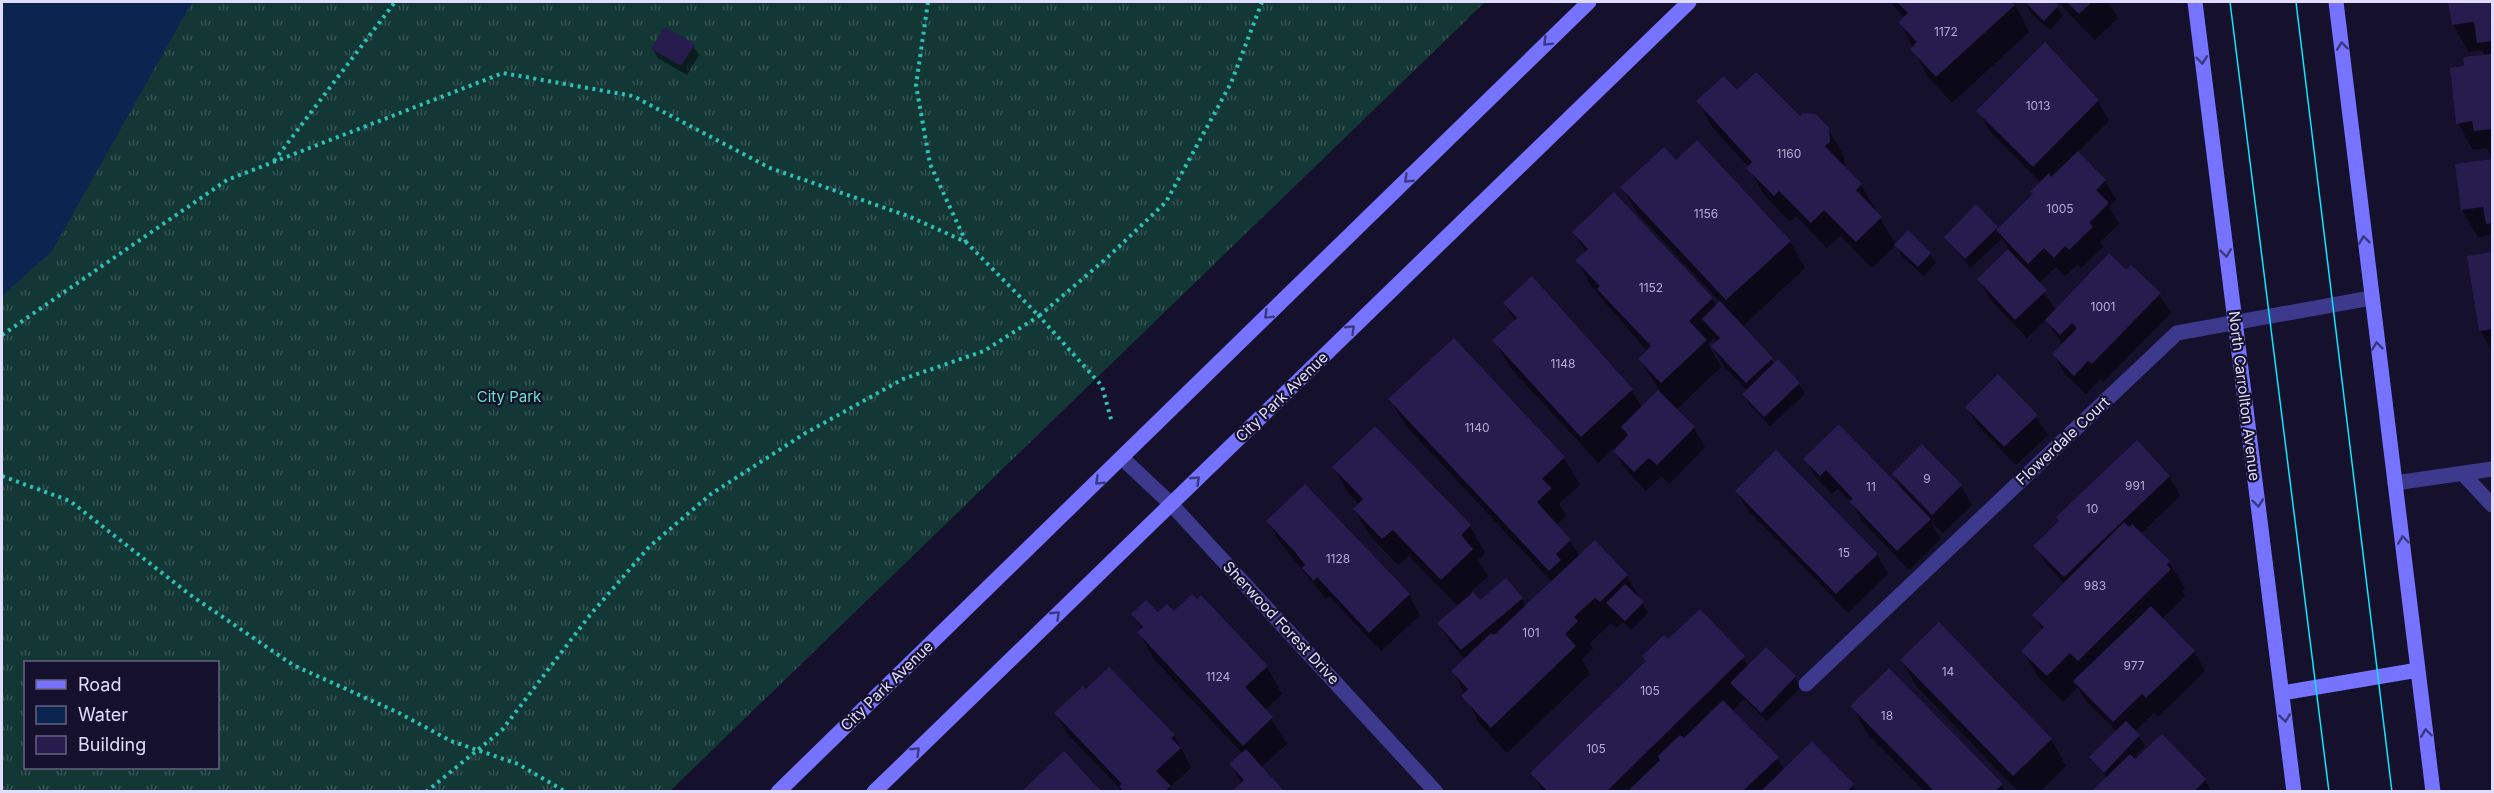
<svg xmlns="http://www.w3.org/2000/svg" width="2494" height="793" font-family="Inter,sans-serif">
	<defs>
		<pattern id="grass-tufts" width="24" height="20" patternUnits="userSpaceOnUse" patternTransform="scale(1.5)"><rect width="24" height="20" fill="#133735"/><path d="M3 7l-1-3M5 7V3M7 7l1-3M15 17l-1-3M17 17v-4M19 17l1-3" fill="none" stroke="#355353"/></pattern>
	</defs>
	<rect width="100%" height="100%" fill="#15102c"/>
	<path fill="url(#grass-tufts)" fill-rule="evenodd" d="M 2,2 L 1485,2 L 670,791 L 2,792 ZM 26,662 L 218,662 L 218,768 L 26,768 Z"/>
	<path fill="#0b2551" d="M 2,2 L 192,2 L 52,251 L 2,296 Z"/>
	<path fill="#0007" d="M 1890,2 L 2014,2 L 2029,32 L 1952,103 L 1927,76 L 1900,22 L 1905,18 Z
		M 2027,2 L 2053,2 L 2063,16 L 2050,30 L 2031,13 L 2026,3 Z
		M 2058,2 L 2108,2 L 2118,18 L 2095,40 Z
		M 2450,2 L 2492,2 L 2492,157 L 2486,148 L 2473,150 L 2458,123 L 2466,68 L 2486,56 L 2482,50 L 2469,52 L 2453,25 Z
		M 2045,45 L 2098,101 L 2109,121 L 2077,153 L 2105,181 L 2116,200 L 2109,206 L 2119,224 L 2100,242 L 2103,247 L 2081,268 L 2077,265 L 2065,276 L 2056,267 L 2038,284 L 2056,310 L 2126,272 L 2159,294 L 2171,313 L 2103,382 L 2100,379 L 2086,394 L 2065,374 L 2054,355 L 2063,345 L 2046,320 L 2027,338 L 1990,299 L 1979,279 L 2009,250 L 2002,238 L 1971,268 L 1945,237 L 1997,228 L 1998,230 L 2034,195 L 2041,183 L 1989,130 L 1978,111 Z
		M 693,46 L 699,55 L 687,75 L 658,58 L 653,49 Z
		M 1737,92 L 1828,129 L 1844,156 L 1845,168 L 1861,185 L 1896,245 L 1930,254 L 1936,263 L 1924,276 L 1901,255 L 1896,245 L 1872,268 L 1840,236 L 1827,248 L 1796,216 L 1790,222 L 1764,195 L 1749,167 L 1713,128 L 1698,102 Z
		M 2492,161 L 2492,234 L 2478,237 L 2462,210 L 2456,165 Z
		M 1676,162 L 1790,242 L 1805,268 L 1742,327 L 1775,364 L 1799,384 L 1805,394 L 1770,426 L 1749,404 L 1744,394 L 1747,390 L 1724,366 L 1713,347 L 1718,342 L 1714,338 L 1708,344 L 1721,367 L 1676,410 L 1694,428 L 1705,447 L 1669,484 L 1661,476 L 1646,491 L 1626,470 L 1613,448 L 1598,463 L 1510,367 L 1494,340 L 1515,321 L 1504,303 L 1632,390 L 1642,408 L 1660,391 L 1639,359 L 1647,351 L 1592,287 L 1577,261 L 1586,253 L 1574,233 L 1712,299 L 1717,306 L 1721,303 L 1638,214 L 1622,188 Z
		M 2492,254 L 2492,352 L 2480,330 L 2469,258 Z
		M 1454,340 L 1564,458 L 1580,485 L 1559,504 L 1566,516 L 1556,525 L 1570,541 L 1580,557 L 1595,542 L 1627,576 L 1648,613 L 1631,630 L 1623,622 L 1616,628 L 1611,623 L 1590,643 L 1593,649 L 1582,659 L 1590,674 L 1507,753 L 1479,723 L 1453,671 L 1465,659 L 1450,642 L 1439,623 L 1458,606 L 1409,556 L 1398,565 L 1370,536 L 1354,509 L 1359,504 L 1349,494 L 1334,468 L 1470,526 L 1485,553 L 1478,560 L 1488,576 L 1471,592 L 1480,602 L 1522,598 L 1526,607 L 1552,582 L 1406,426 L 1390,399 Z
		M 1967,407 L 2036,416 L 2048,435 L 2016,465 L 1978,426 Z
		M 1805,459 L 1904,492 L 1894,475 L 1961,486 L 1972,505 L 1943,533 L 1930,521 L 1941,539 L 1909,570 L 1862,521 L 1853,504 L 1838,489 L 1832,494 L 1816,478 Z
		M 2169,476 L 2180,496 L 2140,534 L 2169,562 L 2185,589 L 2182,592 L 2185,596 L 2162,619 L 2194,651 L 2205,671 L 2158,717 L 2154,713 L 2135,731 L 2145,746 L 2132,759 L 2134,761 L 2162,736 L 2205,780 L 2212,792 L 2093,792 L 2107,778 L 2091,758 L 2117,732 L 2086,701 L 2078,687 L 2063,702 L 2039,678 L 2023,651 L 2043,631 L 2034,615 L 2065,584 L 2047,565 L 2035,546 Z
		M 1305,486 L 1409,595 L 1420,615 L 1381,651 L 1329,596 L 1326,599 L 1279,541 L 1268,521 Z
		M 1736,491 L 1877,555 L 1888,574 L 1848,613 L 1748,510 Z
		M 1201,597 L 1267,667 L 1282,694 L 1265,710 L 1287,744 L 1242,784 L 1231,765 L 1243,754 L 1154,659 L 1139,632 L 1142,629 L 1133,615 L 1174,613 Z
		M 1700,611 L 1749,666 L 1766,649 L 1795,677 L 1801,687 L 1767,721 L 1744,699 L 1732,711 L 1777,758 L 1784,770 L 1812,743 L 1857,792 L 1543,792 L 1532,773 Z
		M 1901,660 L 2051,739 L 2066,766 L 2040,792 L 2019,792 L 1917,687 Z
		M 1109,669 L 1174,736 L 1185,755 L 1191,768 L 1170,787 L 1174,792 L 1123,792 L 1067,733 L 1056,713 L 1086,692 Z
		M 1852,706 L 2001,784 L 2005,792 L 1925,792 L 1867,733 Z"/>
	<path fill="#261c4e" d="M 1897,2 L 2012,2 L 2015,5 L 1936,77 L 1910,49 L 1917,42 L 1898,22 L 1908,13 Z
		M 2025,2 L 2055,2 L 2059,5 L 2044,21 Z
		M 2067,2 L 2092,2 L 2079,14 Z
		M 2448,2 L 2492,2 L 2492,41 L 2477,43 L 2474,22 L 2452,25 Z
		M 665,27 L 695,44 L 681,66 L 651,49 Z
		M 2045,42 L 2099,100 L 2033,167 L 1976,111 Z
		M 2492,54 L 2492,129 L 2474,131 L 2472,121 L 2456,124 L 2450,68 L 2464,66 L 2463,57 Z
		M 1756,72 L 1800,116 L 1803,113 L 1816,114 L 1829,128 L 1830,142 L 1825,146 L 1862,184 L 1856,190 L 1882,217 L 1856,242 L 1824,210 L 1811,223 L 1779,191 L 1774,196 L 1746,168 L 1752,162 L 1696,101 L 1724,76 L 1737,90 Z
		M 1697,140 L 1791,241 L 1726,300 L 1620,187 L 1664,147 L 1676,160 Z
		M 2078,151 L 2106,180 L 2096,190 L 2109,203 L 2089,223 L 2093,227 L 2069,250 L 2065,246 L 2054,258 L 2044,248 L 2028,264 L 1996,230 L 2033,194 L 2030,192 L 2049,173 L 2051,177 Z
		M 2492,159 L 2492,223 L 2486,224 L 2483,207 L 2461,210 L 2455,164 Z
		M 1614,192 L 1713,298 L 1689,321 L 1707,340 L 1661,383 L 1638,359 L 1651,346 L 1597,289 L 1600,286 L 1575,260 L 1588,249 L 1572,232 Z
		M 1976,204 L 1998,227 L 1965,259 L 1944,237 Z
		M 1908,230 L 1931,253 L 1918,267 L 1894,245 Z
		M 2008,249 L 2047,290 L 2015,320 L 1977,279 Z
		M 2492,252 L 2492,329 L 2479,331 L 2467,256 Z
		M 2109,253 L 2126,270 L 2131,265 L 2161,293 L 2092,364 L 2088,361 L 2074,376 L 2052,354 L 2077,328 L 2072,323 L 2060,335 L 2045,320 Z
		M 1532,276 L 1633,389 L 1581,437 L 1492,340 L 1517,318 L 1503,303 Z
		M 1720,301 L 1773,358 L 1746,383 L 1711,346 L 1720,338 L 1702,319 Z
		M 1454,338 L 1565,457 L 1542,479 L 1552,488 L 1537,502 L 1571,540 L 1556,554 L 1561,560 L 1549,571 L 1388,399 Z
		M 1778,359 L 1800,383 L 1764,417 L 1742,394 Z
		M 1998,374 L 2038,415 L 2004,447 L 1965,407 Z
		M 1658,390 L 1695,427 L 1657,465 L 1649,458 L 1634,472 L 1613,451 L 1628,435 L 1621,427 Z
		M 1839,424 L 1931,519 L 1897,551 L 1849,501 L 1853,499 L 1826,470 L 1820,476 L 1803,459 Z
		M 1375,426 L 1471,525 L 1461,535 L 1473,549 L 1441,580 L 1393,530 L 1382,539 L 1353,509 L 1363,499 L 1332,467 Z
		M 2137,440 L 2170,476 L 2064,577 L 2033,546 L 2059,521 L 2056,517 Z
		M 1922,444 L 1962,485 L 1932,515 L 1892,474 Z
		M 1776,450 L 1878,554 L 1836,594 L 1735,491 Z
		M 1305,484 L 1410,594 L 1369,633 L 1317,577 L 1314,581 L 1302,568 L 1305,565 L 1295,552 L 1266,521 Z
		M 2124,522 L 2129,527 L 2132,524 L 2170,561 L 2167,565 L 2171,569 L 2078,661 L 2070,653 L 2047,676 L 2021,651 L 2044,627 L 2032,615 Z
		M 1595,540 L 1628,575 L 1600,602 L 1595,598 L 1574,617 L 1578,621 L 1565,634 L 1576,646 L 1491,728 L 1461,696 L 1468,689 L 1451,671 L 1491,633 L 1494,635 Z
		M 1506,578 L 1523,598 L 1461,650 L 1437,623 L 1473,592 L 1480,600 Z
		M 1625,584 L 1644,602 L 1625,621 L 1606,603 Z
		M 1192,594 L 1197,599 L 1201,595 L 1268,666 L 1245,687 L 1273,717 L 1243,746 L 1137,632 L 1143,627 L 1131,614 L 1146,600 L 1158,612 L 1167,604 L 1174,611 Z
		M 2151,606 L 2195,651 L 2146,698 L 2142,694 L 2113,722 L 2073,681 Z
		M 1700,609 L 1745,656 L 1606,792 L 1548,792 L 1530,773 L 1646,661 L 1642,656 L 1664,635 L 1668,639 Z
		M 1939,622 L 2052,739 L 2013,776 L 1900,660 Z
		M 1766,647 L 1796,676 L 1761,713 L 1730,683 Z
		M 1109,667 L 1175,735 L 1171,738 L 1181,748 L 1156,771 L 1171,786 L 1164,792 L 1124,792 L 1119,786 L 1122,784 L 1054,713 L 1083,686 L 1086,689 Z
		M 1889,668 L 2003,784 L 1994,792 L 1935,792 L 1850,706 Z
		M 1723,700 L 1779,757 L 1742,792 L 1627,792 L 1660,760 L 1658,756 L 1680,735 L 1684,738 Z
		M 2126,721 L 2140,735 L 2104,773 L 2089,757 Z
		M 2162,734 L 2206,779 L 2194,792 L 2091,792 L 2130,754 L 2135,759 Z
		M 1812,741 L 1854,784 L 1847,792 L 1760,792 Z
		M 1246,749 L 1285,792 L 1231,792 L 1244,780 L 1229,764 Z
		M 1064,751 L 1102,792 L 1021,792 Z"/>
	<g fill="none" stroke-linecap="round" stroke-linejoin="round">
		<path stroke="#2cc2b8" stroke-width="4" stroke-dasharray="3 4.5" stroke-linecap="butt" d="M 928,2 L 916,85 L 930,164 L 966,242
			M 274,161 L 395,2
			M 2,335 L 227,180 L 503,73 L 633,96 L 770,168 L 908,216 L 966,242 L 1039,316 L 1108,257 L 1166,202 L 1231,83 L 1262,2
			M 2,476 L 70,501 L 189,594 L 293,665 L 399,713 L 451,741 L 518,764 L 566,792
			M 426,792 L 502,730 L 590,615 L 649,547 L 711,494 L 804,434 L 903,379 L 984,351 L 1039,316 L 1102,386 L 1112,423"/>
		<path stroke="#3d3a8d" stroke-width="15" d="M 1122,458 L 1171,504 L 1436,792
			M 2463,474 L 2492,505
			M 2395,483 L 2492,469
			M 1806,684 L 2177,333 L 2371,298"/>
		<path stroke="#7573ff" stroke-width="15" d="M 2195,2 L 2294,792
			M 2336,2 L 2433,792
			M 2282,693 L 2418,670
			M 778,792 L 1589,2
			M 874,792 L 1689,2"/>
		<path stroke="#08e8ff" stroke-width="1.5" d="M 2230,2 L 2329,792
			M 2296,2 L 2392,792"/>
	</g>
	<defs><path id="oneway-chevron" d="M-2-3.5L2.5 0L-2 3.5" fill="none" stroke-width="1.6" stroke-linecap="round" stroke-linejoin="round" transform="scale(1.5)"/></defs>
	<g stroke="#3b3880">
		<use href="#oneway-chevron" transform="translate(1547 42) rotate(136)"/>
		<use href="#oneway-chevron" transform="translate(2342 46) rotate(-97)"/>
		<use href="#oneway-chevron" transform="translate(2202 60) rotate(83)"/>
		<use href="#oneway-chevron" transform="translate(1408 179) rotate(136)"/>
		<use href="#oneway-chevron" transform="translate(2364 240) rotate(-97)"/>
		<use href="#oneway-chevron" transform="translate(2226 253) rotate(83)"/>
		<use href="#oneway-chevron" transform="translate(1268 315) rotate(136)"/>
		<use href="#oneway-chevron" transform="translate(1351 329) rotate(-44)"/>
		<use href="#oneway-chevron" transform="translate(2377 346) rotate(-97)"/>
		<use href="#oneway-chevron" transform="translate(1196 480) rotate(-44)"/>
		<use href="#oneway-chevron" transform="translate(1099 481) rotate(136)"/>
		<use href="#oneway-chevron" transform="translate(2258 503) rotate(83)"/>
		<use href="#oneway-chevron" transform="translate(2403 540) rotate(-97)"/>
		<use href="#oneway-chevron" transform="translate(1056 615) rotate(-44)"/>
		<use href="#oneway-chevron" transform="translate(2285 718) rotate(83)"/>
		<use href="#oneway-chevron" transform="translate(2426 733) rotate(-97)"/>
		<use href="#oneway-chevron" transform="translate(916 751) rotate(-44)"/>
	</g>
	<g text-anchor="middle" stroke-width="4.5" stroke-linejoin="round" paint-order="stroke">
		<g font-size="12" fill="#b2acd3">
			<text x="1946" y="36">1172</text>
			<text x="2038" y="110">1013</text>
			<text x="1789" y="158">1160</text>
			<text x="2060" y="213">1005</text>
			<text x="1706" y="218">1156</text>
			<text x="1651" y="292">1152</text>
			<text x="2103" y="311">1001</text>
			<text x="1563" y="368">1148</text>
			<text x="1477" y="432">1140</text>
			<text x="1927" y="483">9</text>
			<text x="2135" y="490">991</text>
			<text x="1871" y="491">11</text>
			<text x="2092" y="513">10</text>
			<text x="1844" y="557">15</text>
			<text x="1338" y="563">1128</text>
			<text x="2095" y="590">983</text>
			<text x="1531" y="637">101</text>
			<text x="2134" y="670">977</text>
			<text x="1948" y="676">14</text>
			<text x="1218" y="681">1124</text>
			<text x="1650" y="695">105</text>
			<text x="1887" y="720">18</text>
			<text x="1596" y="753">105</text>
		</g>
		<g font-size="15" fill="#e0dcff" stroke="#15102c">
			<text transform="translate(2244 396) rotate(83)" y="5">North Carrollton Avenue</text>
			<text transform="translate(1282 397) rotate(-44)" y="5">City Park Avenue</text>
			<text transform="translate(2063 441) rotate(-43)" y="5">Flowerdale Court</text>
			<text transform="translate(1281 623) rotate(47)" y="5">Sherwood Forest Drive</text>
			<text transform="translate(887 686) rotate(-44)" y="5">City Park Avenue</text>
		</g>
		<g font-size="15" fill="#62e5c3" stroke="#15102c">
			<text x="509" y="402">City Park</text>
		</g>
	</g>
	<rect width="2494" height="793" fill="none" stroke="#e0dcff" stroke-width="6"/>
	<rect x="24" y="661" width="195" height="108" fill="#15102c" stroke="#666280" stroke-width="1.5"/>
	<rect x="36" y="680" width="30" height="9" fill="#7573ff" stroke="#666280" stroke-width="1.5"/>
	<text x="78" y="691" font-size="18" fill="#e0dcff">Road</text>
	<rect x="36" y="706" width="30" height="18" fill="#0b2551" stroke="#666280" stroke-width="1.5"/>
	<text x="78" y="721" font-size="18" fill="#e0dcff">Water</text>
	<rect x="36" y="736" width="30" height="18" fill="#261c4e" stroke="#666280" stroke-width="1.5"/>
	<text x="78" y="751" font-size="18" fill="#e0dcff">Building</text>
</svg>
